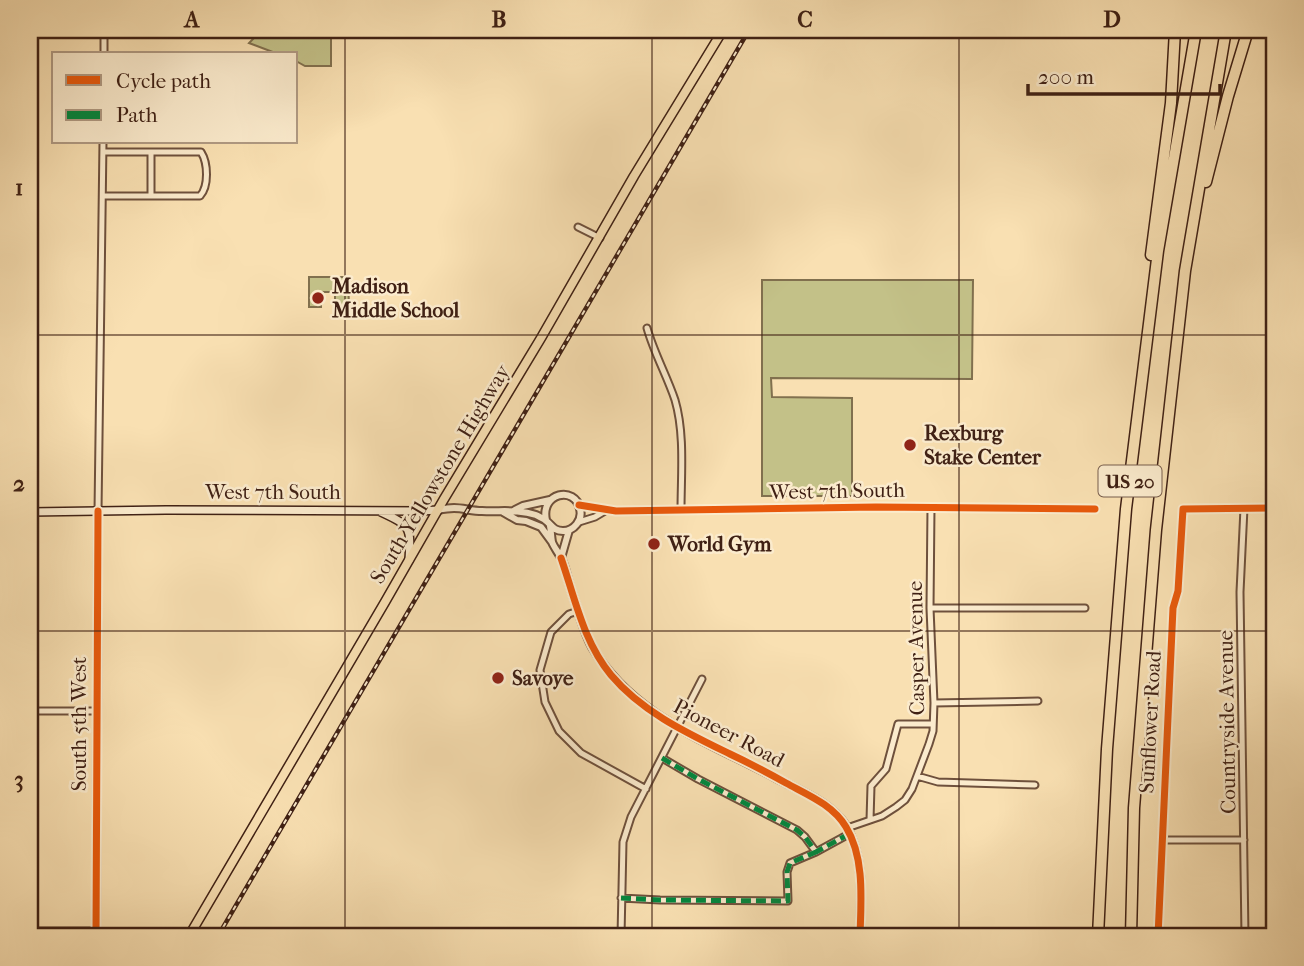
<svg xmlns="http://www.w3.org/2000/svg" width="1304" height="966" font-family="'IM FELL French Canon',serif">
	<rect width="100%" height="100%" fill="#f9e0b2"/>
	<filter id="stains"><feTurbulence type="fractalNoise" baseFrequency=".00286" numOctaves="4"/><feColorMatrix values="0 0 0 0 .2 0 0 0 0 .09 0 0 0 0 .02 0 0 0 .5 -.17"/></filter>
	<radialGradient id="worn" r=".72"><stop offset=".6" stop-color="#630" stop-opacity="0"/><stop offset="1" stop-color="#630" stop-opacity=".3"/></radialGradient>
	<path fill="#c3c188" stroke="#81704e" stroke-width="2" d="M 278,30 L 331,30 L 331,66 L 305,66 L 296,61 L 296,54 L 278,54 L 249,43 L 256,36 Z
		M 309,277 L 348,277 L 349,307 L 335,307 L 335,292 L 321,292 L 321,307 L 309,307 Z
		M 762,280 L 973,280 L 972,379 L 771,378 L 772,397 L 852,398 L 852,496 L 762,496 Z"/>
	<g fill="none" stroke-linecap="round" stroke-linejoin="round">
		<g stroke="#6e503c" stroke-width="9">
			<path id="minor" d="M 104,54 L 104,30
				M 151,152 L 151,196
				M 103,196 L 200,196 C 209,186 208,163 201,152 L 103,152
				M 578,227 L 600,238
				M 647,328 C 654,353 667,376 675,400 C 685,434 681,475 681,510
				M 579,505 L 616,511 L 876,507 L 1095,509
				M 1244,508 L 1240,592 L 1245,936
				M 98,511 L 103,142
				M 579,522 L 595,517 L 605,511
				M 930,608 L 1085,608
				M 578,611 L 569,614 L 551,632 L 540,670 L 545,702 L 559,731 L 581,753 L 646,789
				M 934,703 L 1038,701
				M 30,711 L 96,711
				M 662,758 L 698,779 L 797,830 L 805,837 L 816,852 L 849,834
				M 917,776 L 938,782 L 1035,785
				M 870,820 L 871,786 L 886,769 L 898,724 L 933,724
				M 847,828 L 882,816 L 896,807 L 905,800 L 912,789 L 929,744 L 933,731 L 934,703 L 930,608 L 931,508
				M 1162,840 L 1244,840
				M 621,898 L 660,900 L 788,901 L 787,872 L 790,863 L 816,852
				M 30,931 L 96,931
				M 621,936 L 623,842 L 631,817 L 702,679
				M 1158,936 L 1173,608 L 1178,591 L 1183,509 L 1274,508"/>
		</g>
		<g stroke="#6e503c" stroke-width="10">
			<path id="tertiary" d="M 438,510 C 443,509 449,508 454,508 C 463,508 472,511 482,511 C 500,512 518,509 536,515 C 539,517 543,518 545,520 C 552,525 553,531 563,531 C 574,531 583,520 580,509 C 575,485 540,493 546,520
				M 515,510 L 523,506 L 550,500
				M 503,512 L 517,520 L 526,521 L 541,527 L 552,542
				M 550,526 C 551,531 551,537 552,542 C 554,547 558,552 560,556 C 565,565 567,576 570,586 C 577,607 582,628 592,647 C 632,716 709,742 776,778 C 800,791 831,802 846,826 C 865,858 861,901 860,936
				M 561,558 L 569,530
				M 96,936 L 98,511"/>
		</g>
		<g stroke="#3f2014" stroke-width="10">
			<path id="secondary" d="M 30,512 L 166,510 L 421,511 L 438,510
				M 381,512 C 411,526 411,527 409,560"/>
		</g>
		<g stroke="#3f2014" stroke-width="11">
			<path id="primary" d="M 189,936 L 385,602 L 444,499 L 541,338 L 634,176 L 723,30"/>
		</g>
		<g stroke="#3f2014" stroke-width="13">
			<path id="motorway" d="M 1206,182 L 1228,96 L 1248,30
				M 1151,255 L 1171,103 L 1175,30
				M 1098,936 L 1107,749 L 1126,509 L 1158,251 L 1196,30
				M 1131,936 L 1134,808 L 1156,530 L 1185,271 L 1226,30"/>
		</g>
		<use href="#minor" stroke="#fbebcd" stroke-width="5"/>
		<use href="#tertiary" stroke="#fbebcd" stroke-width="6"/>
		<use href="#secondary" stroke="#fbebcd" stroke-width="7"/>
		<use href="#primary" stroke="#f9e0b2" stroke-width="8"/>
		<use href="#motorway" stroke="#f9e0b2" stroke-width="10"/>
		<g stroke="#3f2014" stroke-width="4.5">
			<path id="rail" d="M 218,936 L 749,30"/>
		</g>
		<use href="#rail" stroke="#fbebcd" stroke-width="2" stroke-dasharray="5" stroke-linecap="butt"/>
		<path stroke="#00873e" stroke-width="5" stroke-dasharray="10 5" stroke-linecap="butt" d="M 662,758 L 698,779 L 797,830 L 805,837 L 816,852 L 849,834
			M 621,898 L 660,900 L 788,901 L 787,872 L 790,863 L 816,852"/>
		<g stroke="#fbebcd" stroke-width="11">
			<path id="cycleway" d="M 579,505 L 616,511 L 876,507 L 1095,509
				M 561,558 C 575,598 583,641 611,675 C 642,712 687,733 730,754 C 749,763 768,773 786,783 C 808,795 833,805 846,827 C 865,858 861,901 860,936
				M 96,936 L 98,511
				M 1158,936 L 1173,608 L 1178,591 L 1183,509 L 1274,508"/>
		</g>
		<use href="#cycleway" stroke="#e8590c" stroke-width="7"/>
	</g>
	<path fill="none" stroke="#3f2014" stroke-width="2" stroke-opacity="0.55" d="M 345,30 L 345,936M 652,30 L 652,936M 959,30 L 959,936M 30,335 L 1274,335M 30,631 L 1274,631"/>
	<g fill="#8f2418" stroke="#fbebcd" stroke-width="2.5">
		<circle cx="318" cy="298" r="7"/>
		<circle cx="910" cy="445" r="7"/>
		<circle cx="654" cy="544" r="7"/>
		<circle cx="498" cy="678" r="7"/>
	</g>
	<g text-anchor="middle" stroke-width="5" stroke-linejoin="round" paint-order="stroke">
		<rect fill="#fbebcd" stroke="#775d4c" stroke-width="2" x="1098.5" y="465.5" width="63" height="31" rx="5"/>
		<g font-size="19" font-weight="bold" fill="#3f2014">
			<text x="1130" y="488">US 20</text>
		</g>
		<g font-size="21" font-weight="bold" fill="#3f2014" stroke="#fbebcd" text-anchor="start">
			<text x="332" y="293">Madison<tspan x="332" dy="24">Middle School</tspan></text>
			<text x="924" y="440">Rexburg<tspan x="924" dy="24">Stake Center</tspan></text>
			<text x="668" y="551">World Gym</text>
			<text x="512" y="685">Savoye</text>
		</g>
		<g font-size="21" fill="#3f2014" stroke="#fbebcd">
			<text transform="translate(440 474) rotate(-59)" y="7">South Yellowstone Highway</text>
			<text transform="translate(837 491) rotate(-1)" y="7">West 7th South</text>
			<text x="273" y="499">West 7th South</text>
			<text transform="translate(916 648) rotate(-91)" y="7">Casper Avenue</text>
			<text transform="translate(1150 722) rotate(-87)" y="7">Sunflower Road</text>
			<text transform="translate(1227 722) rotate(-91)" y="7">Countryside Avenue</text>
			<text transform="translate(79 724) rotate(-90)" y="7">South 5th West</text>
			<text transform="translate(729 733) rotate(28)" y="7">Pioneer Road</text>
		</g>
	</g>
	<rect width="1304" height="966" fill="none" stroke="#f9e0b2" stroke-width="77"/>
	<rect x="52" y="52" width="245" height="91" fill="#fbebcd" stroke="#b09a83" stroke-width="2"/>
	<rect x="66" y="75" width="35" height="10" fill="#e8590c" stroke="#b09a83" stroke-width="2"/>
	<text x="116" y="88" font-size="21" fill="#3f2014">Cycle path</text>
	<rect x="66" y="110" width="35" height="10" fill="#00873e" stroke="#b09a83" stroke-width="2"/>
	<text x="116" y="122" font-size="21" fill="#3f2014">Path</text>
	<path d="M1028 84v10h192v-10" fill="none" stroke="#3f2014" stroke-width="3.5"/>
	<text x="1038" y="84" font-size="21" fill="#3f2014" stroke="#fbebcd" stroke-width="5" paint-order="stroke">200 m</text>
	<rect x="38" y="38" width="1228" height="890" fill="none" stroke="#3f2014" stroke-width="2.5"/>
	<g font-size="23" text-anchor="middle" font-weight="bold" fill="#3f2014">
		<text x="192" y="27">A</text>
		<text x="499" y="27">B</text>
		<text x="805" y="27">C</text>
		<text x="1112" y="27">D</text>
		<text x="19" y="195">1</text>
		<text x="19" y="491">2</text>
		<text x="19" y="787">3</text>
	</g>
	<rect width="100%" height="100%" filter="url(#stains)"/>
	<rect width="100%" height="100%" fill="url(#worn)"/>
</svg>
